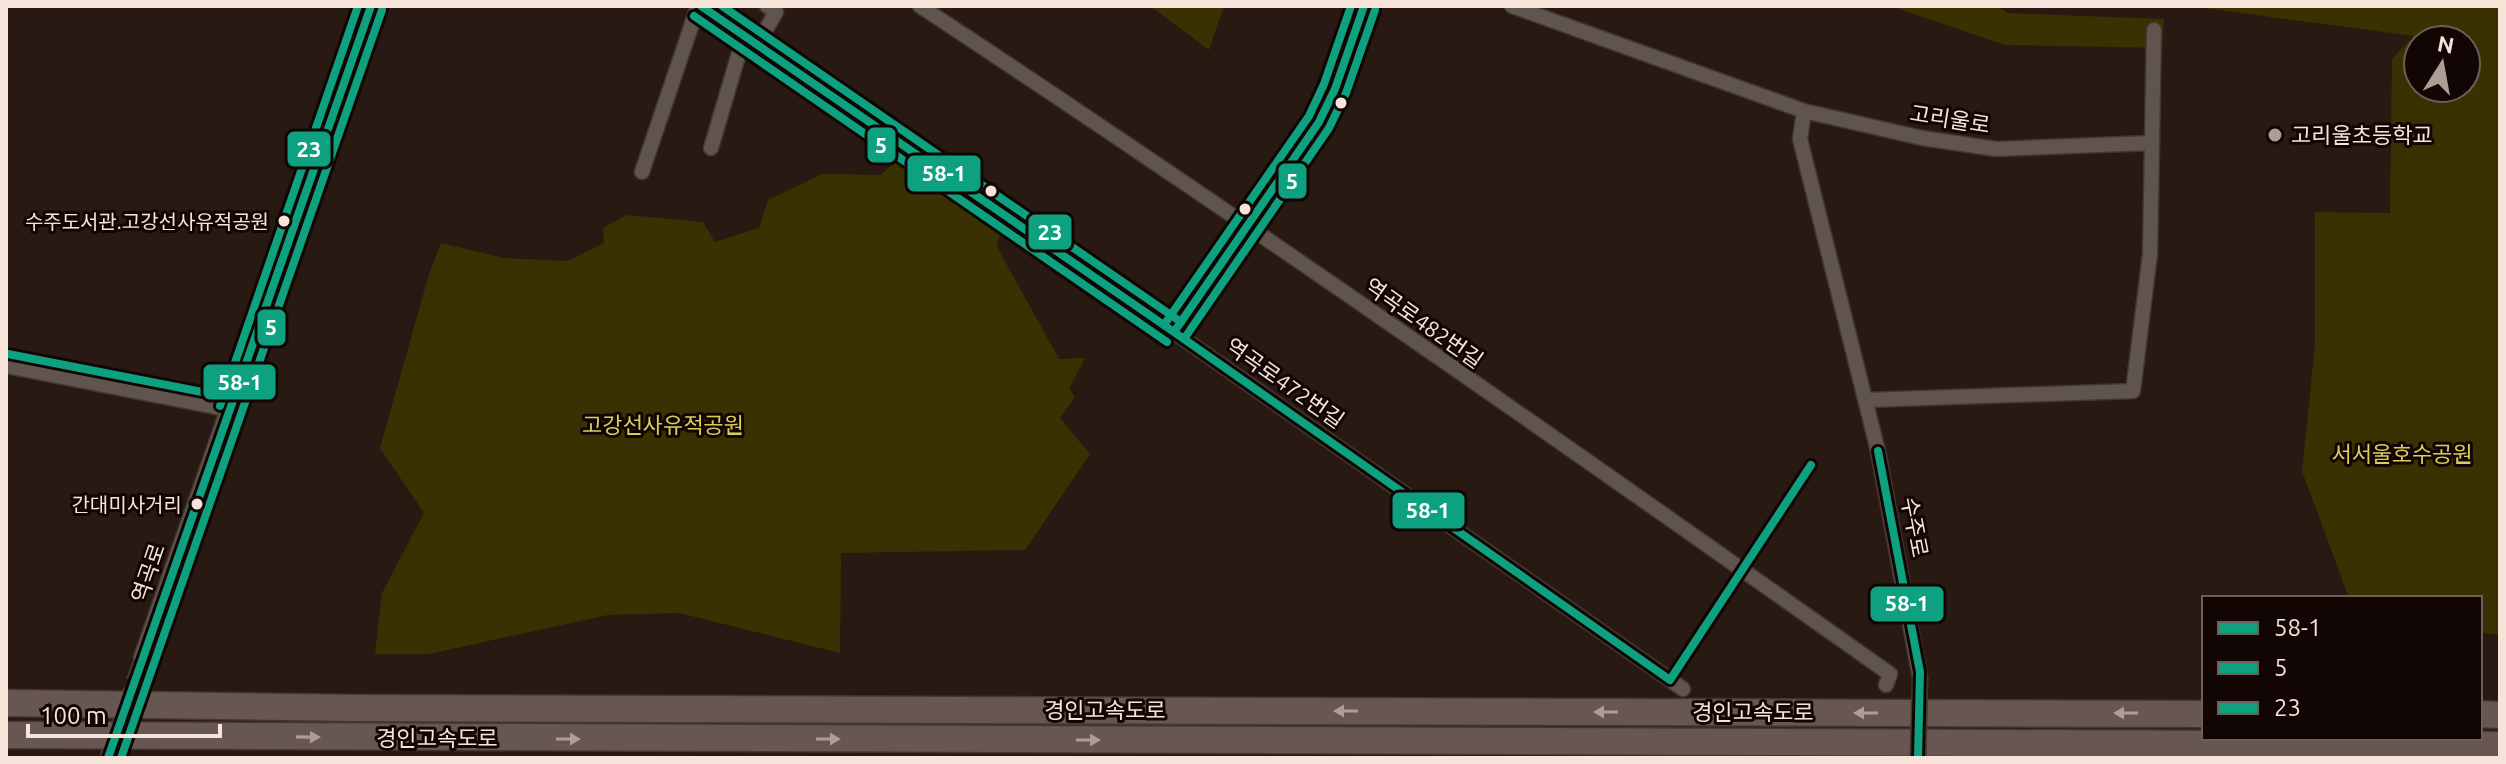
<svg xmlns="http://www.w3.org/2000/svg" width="2506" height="764" font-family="Ubuntu,'Noto Sans KR',sans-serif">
	<rect width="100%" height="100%" fill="#281a12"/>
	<path fill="#393102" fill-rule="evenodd" d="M 1150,6 L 1224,6 L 1209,50 Z
		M 1890,6 L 1997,6 L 2008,13 L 2164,19 L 2162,48 L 2005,45 Z
		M 2188,6 L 2500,6 L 2500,634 L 2480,633 L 2480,598 L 2349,598 L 2302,471 L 2315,345 L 2315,212 L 2390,213 L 2392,59 L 2414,36 ZM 2466,40 L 2466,88 L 2418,88 L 2418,40 Z
		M 902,156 L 1001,226 L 997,247 L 1059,359 L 1085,358 L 1069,389 L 1075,397 L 1060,418 L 1090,454 L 1025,550 L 841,553 L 840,653 L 679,613 L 608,615 L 429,654 L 375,654 L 382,593 L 424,513 L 380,448 L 429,274 L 441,243 L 504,258 L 568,261 L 604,243 L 603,228 L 627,215 L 703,222 L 715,242 L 759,228 L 768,200 L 822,174 L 881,175 Z"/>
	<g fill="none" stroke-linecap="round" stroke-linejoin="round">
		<path stroke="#473830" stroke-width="18" stroke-dasharray="18 9" stroke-linecap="butt" d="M 108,758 L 143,658"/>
		<g stroke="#423631" stroke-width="17">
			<path id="minor" d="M 701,6 L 1174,332 L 1683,689
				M 920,6 C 1248,222 1570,448 1890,674 L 1886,685
				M 1512,6 L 1804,111 L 1922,138 L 1996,149 L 2152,143
				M 757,45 L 776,12 L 767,6
				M 1804,111 L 1800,139 L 1878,451 L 1920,678
				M 711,148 L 744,36
				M 642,172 L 698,6
				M 1174,332 L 1319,122 L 1335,89 L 1364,6
				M 6,366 L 231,410
				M 1866,400 L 2133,391 L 2150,254 L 2154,30"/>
		</g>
		<g stroke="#423631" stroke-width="21">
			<path id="tertiary" d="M 143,658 L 371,6"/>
		</g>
		<g stroke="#423631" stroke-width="29">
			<path id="motorway" d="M 6,703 L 354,708 L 2204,714
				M 2480,714 L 2500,715
				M 6,735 L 2500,745"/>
		</g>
		<use href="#minor" stroke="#5f544e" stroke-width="14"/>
		<use href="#tertiary" stroke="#5f544e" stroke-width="18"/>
		<use href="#motorway" stroke="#685653" stroke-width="26"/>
		<g stroke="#423631" stroke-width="17" stroke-linecap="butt">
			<path id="minor-bridge" d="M 1918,758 L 1920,678"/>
		</g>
		<use href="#minor-bridge" stroke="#5f544e" stroke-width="14"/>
		<g stroke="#110603" stroke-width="14">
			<path id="bus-1" d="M 701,6 L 1174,332 L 1670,680
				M 1174,332 L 1319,122 L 1335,89 L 1364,6
				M 1878,451 L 1920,672 L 1918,758
				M 1670,680 L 1811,465
				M 108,758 L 371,6"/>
		</g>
		<g stroke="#110603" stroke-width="14">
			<path id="bus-2" d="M 694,16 L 1167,342
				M 1184,339 L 1329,128 L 1346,93 L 1375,10
				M 121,758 L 382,10"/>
		</g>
		<g stroke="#110603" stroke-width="14">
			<path id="bus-3" d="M 722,6 L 1181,322
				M 1164,325 L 1309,116 L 1324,84 L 1351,6
				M 8,354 L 233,398
				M 220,406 L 358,6"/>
		</g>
		<use href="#bus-1" stroke="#0da180" stroke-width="8"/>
		<use href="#bus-2" stroke="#0da180" stroke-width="8"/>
		<use href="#bus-3" stroke="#0da180" stroke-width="8"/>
	</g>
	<defs><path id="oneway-solid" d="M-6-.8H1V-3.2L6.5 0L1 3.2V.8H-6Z" transform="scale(2)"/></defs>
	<g fill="#af9c96">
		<use href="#oneway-solid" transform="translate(1346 711) rotate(-180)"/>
		<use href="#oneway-solid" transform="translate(1606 712) rotate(-180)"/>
		<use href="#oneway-solid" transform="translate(1866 713) rotate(-180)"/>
		<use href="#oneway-solid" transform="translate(2126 713) rotate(-180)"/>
		<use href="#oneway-solid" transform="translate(308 737) rotate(1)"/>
		<use href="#oneway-solid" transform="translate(568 739)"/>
		<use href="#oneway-solid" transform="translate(828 739)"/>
		<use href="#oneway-solid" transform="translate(1088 740)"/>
	</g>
	<g fill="#f6e3da" stroke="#110603" stroke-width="3">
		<circle cx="1341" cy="103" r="7"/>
		<circle cx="991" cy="191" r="7"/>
		<circle cx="1245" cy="209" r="7"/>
		<circle cx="284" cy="221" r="7"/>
		<circle cx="197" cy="504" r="7"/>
	</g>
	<circle fill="#ae9d94" stroke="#110603" stroke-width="3" cx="2275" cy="135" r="8"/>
	<g text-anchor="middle" stroke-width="6" stroke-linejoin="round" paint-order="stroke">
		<g font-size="20" fill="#f6e3da" stroke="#110603" text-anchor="end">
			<text x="269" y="229">수주도서관.고강선사유적공원</text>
			<text x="182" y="512">간대미사거리</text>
		</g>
		<g font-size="22" fill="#f6e3da" stroke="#110603">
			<text transform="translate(1950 119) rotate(9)" y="8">고리울로</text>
			<text transform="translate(1424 323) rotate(35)" y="8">역곡로482번길</text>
			<text transform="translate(1285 383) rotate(35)" y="8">역곡로472번길</text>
			<text transform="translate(1915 527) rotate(79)" y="8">수주로</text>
			<text transform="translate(148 573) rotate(-71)" y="8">역곡로</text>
			<text x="1105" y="718">경인고속도로</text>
			<text x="1753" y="720">경인고속도로</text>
			<text x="437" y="746">경인고속도로</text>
		</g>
		<g font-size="22" fill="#f6e3da" stroke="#110603" text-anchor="start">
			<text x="2291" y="143">고리울초등학교</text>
		</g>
		<g font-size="22" fill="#dacd5c" stroke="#110603">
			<text x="663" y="433">고강선사유적공원</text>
			<text x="2402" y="462">서서울호수공원</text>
		</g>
	</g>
	<g stroke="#110603" stroke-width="3">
		<rect x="866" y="126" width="31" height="38" rx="8" fill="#0da180"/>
		<rect x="286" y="130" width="46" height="38" rx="8" fill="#0da180"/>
		<rect x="906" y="154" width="76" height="39" rx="8" fill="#0da180"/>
		<rect x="1277" y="162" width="31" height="38" rx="8" fill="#0da180"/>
		<rect x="1027" y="213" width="46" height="38" rx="8" fill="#0da180"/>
		<rect x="256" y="308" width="31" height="39" rx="8" fill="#0da180"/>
		<rect x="202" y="363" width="75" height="38" rx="8" fill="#0da180"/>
		<rect x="1391" y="491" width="75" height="39" rx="8" fill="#0da180"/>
		<rect x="1869" y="585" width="76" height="38" rx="8" fill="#0da180"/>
	</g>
	<g font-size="22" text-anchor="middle" font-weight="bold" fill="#fff">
		<text x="881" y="153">5</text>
		<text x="309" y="157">23</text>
		<text x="944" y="181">58-1</text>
		<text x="1292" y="189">5</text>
		<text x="1050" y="240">23</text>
		<text x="271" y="335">5</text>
		<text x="240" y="390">58-1</text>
		<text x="1428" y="518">58-1</text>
		<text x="1907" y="611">58-1</text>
	</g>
	<rect width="2506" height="764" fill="none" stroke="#f6e3da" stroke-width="16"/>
	<rect x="2202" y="596" width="280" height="144" fill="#110603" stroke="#6d5e59" stroke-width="2"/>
	<rect x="2218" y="622" width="40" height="12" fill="#0da180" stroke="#6d5e59" stroke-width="2"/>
	<text x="2274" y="636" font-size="24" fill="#f6e3da">58-1</text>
	<rect x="2218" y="662" width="40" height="12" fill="#0da180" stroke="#6d5e59" stroke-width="2"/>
	<text x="2274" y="676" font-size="24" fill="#f6e3da">5</text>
	<rect x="2218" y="702" width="40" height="12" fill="#0da180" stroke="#6d5e59" stroke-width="2"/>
	<text x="2274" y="716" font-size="24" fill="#f6e3da">23</text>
	<g transform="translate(2442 64) rotate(11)"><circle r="38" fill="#110603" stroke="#6d5e59" stroke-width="2"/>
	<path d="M0-6L14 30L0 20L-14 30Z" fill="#ae9d94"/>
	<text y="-12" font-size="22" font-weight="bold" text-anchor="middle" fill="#f6e3da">N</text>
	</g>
	<path d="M28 724v12h192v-12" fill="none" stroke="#f6e3da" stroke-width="4"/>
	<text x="40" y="724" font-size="24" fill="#f6e3da" stroke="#110603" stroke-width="6" paint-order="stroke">100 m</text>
</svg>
